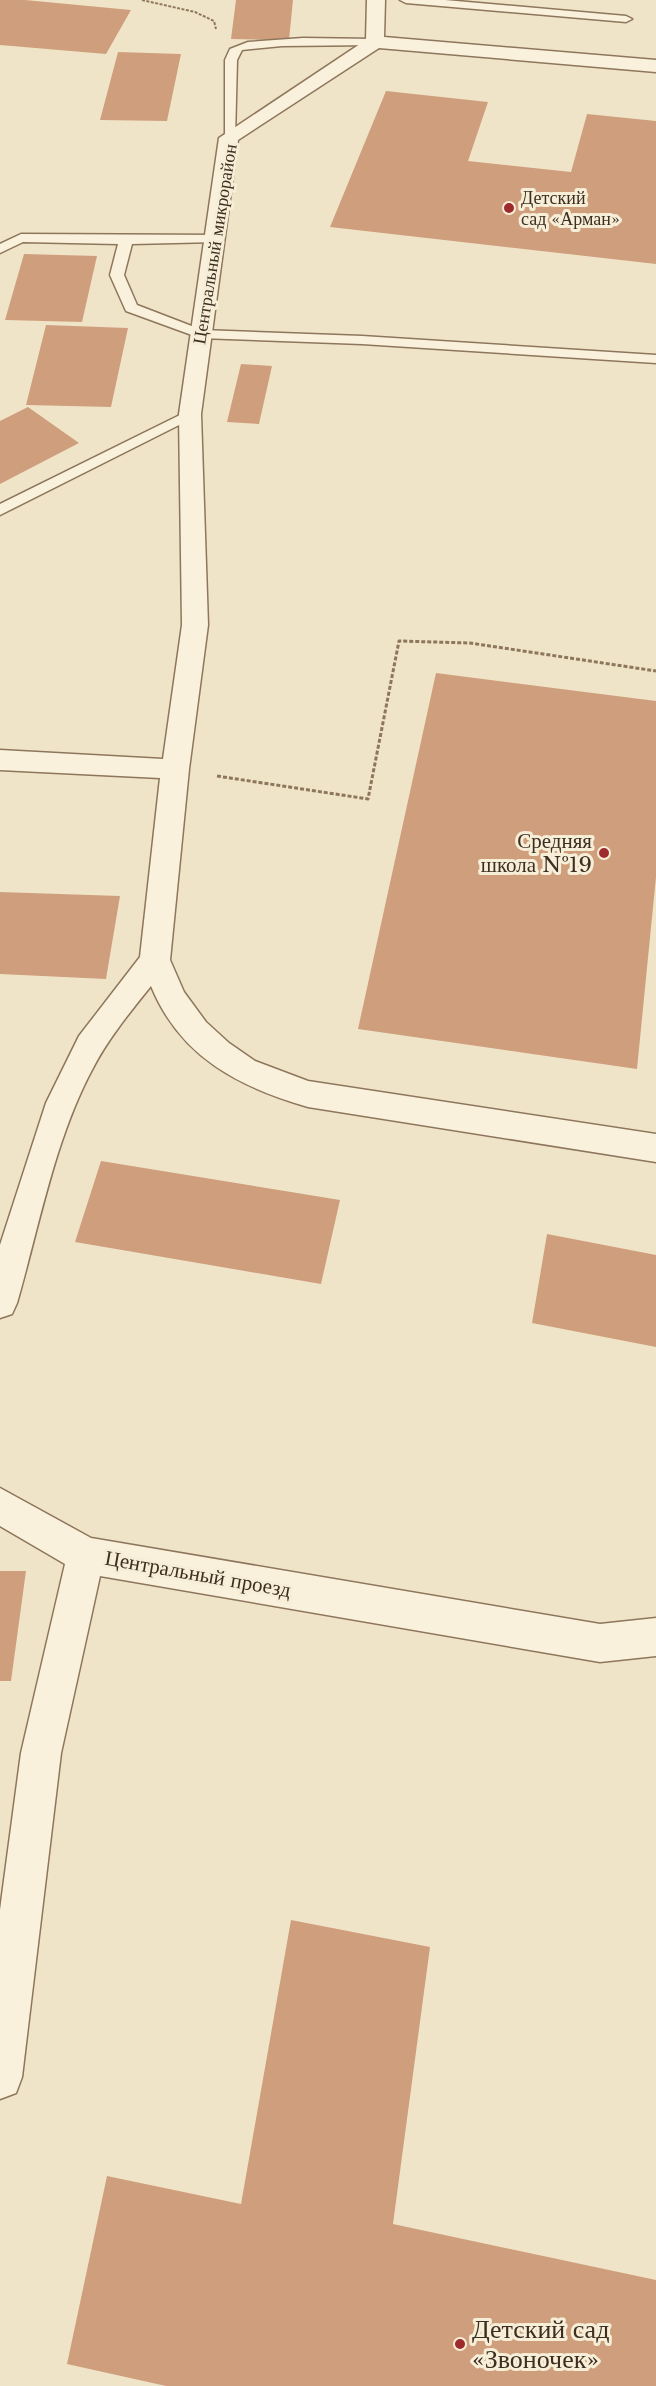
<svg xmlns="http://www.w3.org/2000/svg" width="656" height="2386" font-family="'Libre Baskerville',serif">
	<rect width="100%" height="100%" fill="#f0e4c8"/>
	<path fill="#cf9f7d" d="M 0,0 L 25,0 L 131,10 L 106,54 L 0,45 Z
		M 236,0 L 293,0 L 289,40 L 231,39 Z
		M 118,52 L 181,54 L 167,121 L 100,120 Z
		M 386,91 L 488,102 L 468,161 L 571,172 L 587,114 L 656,121 L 656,264 L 330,227 Z
		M 24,254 L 97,256 L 82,322 L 5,320 Z
		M 46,325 L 128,328 L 111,407 L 26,405 Z
		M 241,364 L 272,366 L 259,424 L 227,422 Z
		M 28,407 L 79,443 L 0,484 L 0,421 Z
		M 436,673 L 656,701 L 656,877 L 637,1069 L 358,1029 Z
		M 0,892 L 120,896 L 106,979 L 0,974 Z
		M 101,1161 L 340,1200 L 321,1284 L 75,1242 Z
		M 547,1234 L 656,1255 L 656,1347 L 532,1323 Z
		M 0,1571 L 26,1571 L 11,1681 L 0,1681 Z
		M 291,1920 L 430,1947 L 393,2224 L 656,2280 L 656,2386 L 166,2386 L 67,2364 L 107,2176 L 241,2204 Z"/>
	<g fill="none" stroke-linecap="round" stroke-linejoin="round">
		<g stroke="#8d765c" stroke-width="3">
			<path id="lane" d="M 400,0 L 445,0 L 626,16 L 632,19 L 626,22 L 406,3 Z
				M 303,38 L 375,39 L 381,42 L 375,45 L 282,46 L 242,50 L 237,60 L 235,138 L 233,141 L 225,141 L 225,60 L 230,49 L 248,42 Z
				M 21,234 L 222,235 L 224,238 L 217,242 L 132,244 L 124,275 L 137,305 L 202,330 L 362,336 L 656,355 L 656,363 L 362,344 L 200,338 L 126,311 L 110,275 L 118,244 L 23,242 L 0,253 L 0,244 Z
				M 190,410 L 195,411 L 197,414 L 195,417 L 0,515 L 0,504 Z"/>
		</g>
		<g stroke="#8d765c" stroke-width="3">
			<path id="street" d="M 367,0 L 385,0 L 384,37 L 656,60 L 656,72 L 379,48 L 238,140 L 201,414 L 208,625 L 189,769 L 170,960 L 184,992 L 206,1022 L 229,1043 L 255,1061 L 308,1081 L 656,1134 L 656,1162 L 308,1107 C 239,1087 180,1057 151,986 C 130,1012 108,1039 93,1068 C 55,1138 39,1227 17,1303 L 12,1314 L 0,1318 L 0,1245 L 46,1103 L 79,1036 L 140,957 L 160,778 L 0,770 L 0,750 L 163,759 L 182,625 L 179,414 L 219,138 L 366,40 Z
				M 0,1488 L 91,1538 L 600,1624 L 656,1618 L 656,1656 L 600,1662 L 100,1576 L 61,1753 L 22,2077 L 16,2093 L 0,2099 L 0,1910 L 21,1753 L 65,1564 L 0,1526 Z"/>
		</g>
		<path stroke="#8d765c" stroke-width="2" stroke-dasharray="3 1.5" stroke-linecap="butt" d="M 142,0 L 195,12 L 214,21 L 216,29"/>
		<path stroke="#8d765c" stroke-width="3" stroke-dasharray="4 2" stroke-linecap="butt" d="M 217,776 L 368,799 L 399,641 L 470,643 L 656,671"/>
		<use href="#lane" fill="#faf1dc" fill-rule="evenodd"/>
		<use href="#street" fill="#faf1dc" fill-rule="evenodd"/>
	</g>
	<g fill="#9e2a2b" stroke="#f7eed8" stroke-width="2">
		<circle cx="509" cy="208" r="6"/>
		<circle cx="604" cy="853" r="6"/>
		<circle cx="460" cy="2344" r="6"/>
	</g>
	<g text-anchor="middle" stroke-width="6" stroke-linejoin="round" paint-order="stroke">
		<g font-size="18" fill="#3d2e20" stroke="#f7eed8" text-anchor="start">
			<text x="521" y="204">Детский<tspan x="521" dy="21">сад «Арман»</tspan></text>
		</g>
		<g font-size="18" fill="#3d2e20" stroke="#f7eed8">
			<text transform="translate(215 244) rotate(-81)" y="6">Центральный микрорайон</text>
		</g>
		<g font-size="21" fill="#3d2e20" stroke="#f7eed8" text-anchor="end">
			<text x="592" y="848">Средняя<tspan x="592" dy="24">школа №19</tspan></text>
		</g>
		<g font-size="21" fill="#3d2e20" stroke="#f7eed8">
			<text transform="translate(198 1574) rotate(10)" y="7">Центральный проезд</text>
		</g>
		<g font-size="26" fill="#3d2e20" stroke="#f7eed8" text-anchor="start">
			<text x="472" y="2338">Детский сад<tspan x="472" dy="30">«Звоночек»</tspan></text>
		</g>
	</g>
</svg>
